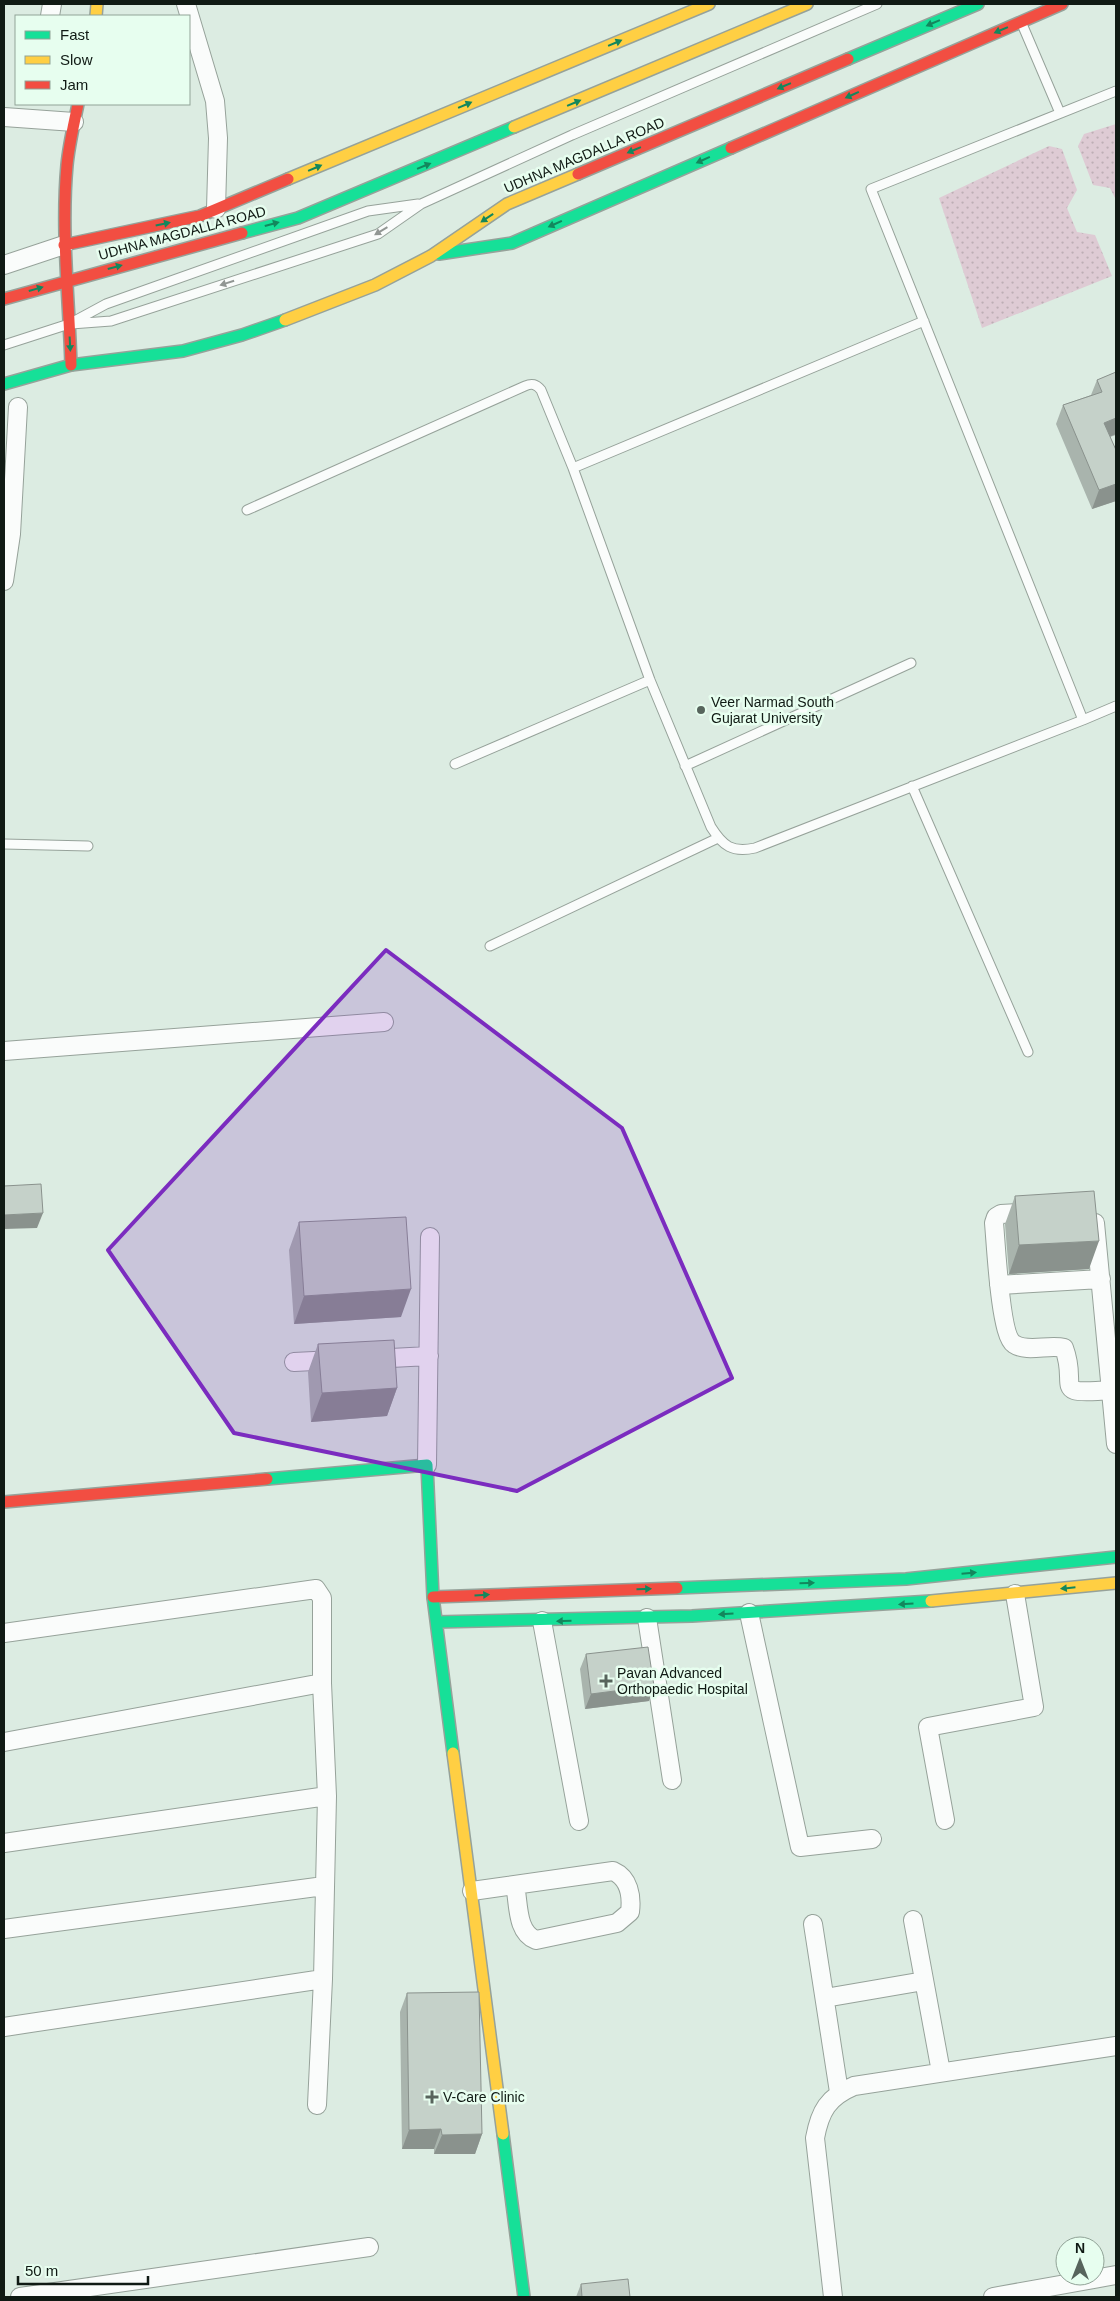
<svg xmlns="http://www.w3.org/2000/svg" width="1120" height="2301" font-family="Helvetica,sans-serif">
	<defs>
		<pattern id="grass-dots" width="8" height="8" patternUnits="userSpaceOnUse" patternTransform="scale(1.25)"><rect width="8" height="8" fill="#decbd4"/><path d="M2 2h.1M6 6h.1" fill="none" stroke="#bdaeb5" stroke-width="1.8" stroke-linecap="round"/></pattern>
	</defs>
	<rect width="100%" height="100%" fill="#dcece2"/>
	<path fill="url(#grass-dots)" d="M 1116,124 L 1116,200 L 1110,188 L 1093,185 L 1078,146 L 1084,134 Z
		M 1049,146 L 1062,149 L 1077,190 L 1067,208 L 1077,232 L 1095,235 L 1112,276 L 982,328 L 939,198 Z"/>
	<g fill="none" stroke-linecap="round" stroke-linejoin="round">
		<g stroke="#96a29a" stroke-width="11">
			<path id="lane" d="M 1022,24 L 1060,113
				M 1116,91 L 871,189 L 1083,720 L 1116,706
				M 71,324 L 111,321 L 378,234 L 421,204 L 572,135 L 877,4
				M 4,345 L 69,324 L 106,304 L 368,211 L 418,204
				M 573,468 L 924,321
				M 247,510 L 525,386 C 532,383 536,384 541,390 L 573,468 L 650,680 L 711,827 C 723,846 732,853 755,848 L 1083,720
				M 455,764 L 650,680
				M 685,766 L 911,663
				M 912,786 L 1028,1052
				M 4,844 L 88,846
				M 490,946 L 718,838"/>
		</g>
		<g stroke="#96a29a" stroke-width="20">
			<path id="street" d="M 186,4 L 215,101 L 218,138 L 216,209
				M 50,16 L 52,4
				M 4,117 L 74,122
				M 4,265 L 64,245
				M 4,581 L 11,534 L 18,407
				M 4,1051 L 384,1022
				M 1032,1212 L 1001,1214 L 996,1217 L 994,1223 C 996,1243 1000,1335 1014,1344 C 1027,1353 1049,1344 1064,1348 C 1079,1388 1049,1395 1111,1390
				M 1095,1223 L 1116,1444
				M 999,1285 L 1101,1279
				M 372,1359 L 429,1356
				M 294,1362 L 334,1360
				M 427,1465 L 430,1237
				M 749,1613 L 800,1847 L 872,1839
				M 647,1618 L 672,1780
				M 542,1621 L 579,1821
				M 4,1633 L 316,1589 L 322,1598 L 322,1683
				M 4,1742 L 322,1683 L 327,1796 L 323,1979 L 317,2105
				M 945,1820 L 928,1727 L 1034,1707 L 1015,1594
				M 4,1843 L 327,1796
				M 472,1891 L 613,1871 C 629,1878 632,1896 630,1912 L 617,1923 L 536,1940 C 516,1932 519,1904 515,1885
				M 913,1920 L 941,2072
				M 813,1924 L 839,2092
				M 4,1929 L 324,1886
				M 825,1998 L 924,1981
				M 4,2027 L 323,1979
				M 20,2297 L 369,2247
				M 833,2297 L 815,2138 C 820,2111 828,2097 854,2086 L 1116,2046
				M 993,2297 L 1116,2275"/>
		</g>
		<g stroke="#96a29a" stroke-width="14">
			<path id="fast" d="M 848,59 L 978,4
				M 242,233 L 298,218 L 514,127
				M 439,254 L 512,243 L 731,148
				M 4,384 L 71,365 L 183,351 L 242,335 L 285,320
				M 267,1479 L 427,1465 L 433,1597 L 453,1753
				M 677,1588 L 906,1579 L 1116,1557
				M 437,1622 L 692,1616 L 931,1601
				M 503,2134 L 524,2297"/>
		</g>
		<g stroke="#96a29a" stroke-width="14">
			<path id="slow" d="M 96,16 L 97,4
				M 514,127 L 807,4
				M 288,179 L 709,4
				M 285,320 L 375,285 L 431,256 L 507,204 L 578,174
				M 931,1601 L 1116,1583
				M 453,1753 L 503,2134"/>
		</g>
		<g stroke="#96a29a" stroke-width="14">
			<path id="jam" d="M 731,148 L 1062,4
				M 578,174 L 848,59
				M 64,245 L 200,216 L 288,179
				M 4,299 L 242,233
				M 71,365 C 69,298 61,231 67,165 C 69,144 74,124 78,104
				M 4,1502 L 267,1479
				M 433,1597 L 677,1588"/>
		</g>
		<use href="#lane" stroke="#fafcfb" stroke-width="9"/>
		<use href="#street" stroke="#fafcfb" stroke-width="18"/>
		<use href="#fast" stroke="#16e098" stroke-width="11"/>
		<use href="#slow" stroke="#ffcf43" stroke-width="11"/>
		<use href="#jam" stroke="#f24e42" stroke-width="11"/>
	</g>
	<path fill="#a9b4ad" d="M 1116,372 L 1116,435 L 1110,437 L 1116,450 L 1116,501 L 1092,509 L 1056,424 L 1063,405 L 1091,395 L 1097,380 Z
		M 1015,1196 L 1089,1269 L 1009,1274 L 1005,1224 Z
		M 299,1222 L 401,1317 L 294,1324 L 289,1250 Z
		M 318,1344 L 397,1388 L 387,1416 L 311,1422 L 308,1372 Z
		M 586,1654 L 649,1701 L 585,1709 L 580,1669 Z
		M 407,1993 L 482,2134 L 475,2154 L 434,2154 L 434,2149 L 402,2149 L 400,2012 Z
		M 581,2284 L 630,2297 L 576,2297 Z"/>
	<path fill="#8a928d" d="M 1116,418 L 1116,434 L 1097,442 L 1104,423 Z
		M 1116,484 L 1116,501 L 1092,509 L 1099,490 Z
		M 43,1213 L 37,1228 L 4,1229 L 4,1215 Z
		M 1099,1241 L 1089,1269 L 1009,1274 L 1019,1245 Z
		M 411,1289 L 401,1317 L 294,1324 L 304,1296 Z
		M 397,1388 L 387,1416 L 311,1422 L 322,1393 Z
		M 654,1686 L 649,1701 L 585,1709 L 591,1694 Z
		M 441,2129 L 434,2149 L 402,2149 L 409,2130 Z
		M 482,2134 L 475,2154 L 434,2154 L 442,2135 Z"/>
	<path fill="#c5d1c9" stroke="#8a928d" d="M 1116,372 L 1116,418 L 1104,423 L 1116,450 L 1116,484 L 1099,490 L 1063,405 L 1102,392 L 1097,380 Z
		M 41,1184 L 43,1213 L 4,1215 L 4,1186 Z
		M 1094,1191 L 1099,1241 L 1019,1245 L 1015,1196 Z
		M 406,1217 L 411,1289 L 304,1296 L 299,1222 Z
		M 394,1340 L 397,1388 L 322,1393 L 318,1344 Z
		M 648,1647 L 654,1686 L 591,1694 L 586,1654 Z
		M 479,1992 L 482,2134 L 442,2135 L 441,2129 L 409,2130 L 407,1993 Z
		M 628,2279 L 630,2297 L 582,2297 L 581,2284 Z"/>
	<defs><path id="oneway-solid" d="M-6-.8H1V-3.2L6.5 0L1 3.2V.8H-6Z" transform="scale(1.25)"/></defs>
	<g fill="#13875d">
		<use href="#oneway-solid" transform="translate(933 23) rotate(157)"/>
		<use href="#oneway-solid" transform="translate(1001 30) rotate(157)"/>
		<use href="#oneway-solid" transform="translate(615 43) rotate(-23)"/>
		<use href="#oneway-solid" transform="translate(784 86) rotate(157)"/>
		<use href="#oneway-solid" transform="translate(852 95) rotate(156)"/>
		<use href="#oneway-solid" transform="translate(574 103) rotate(-23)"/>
		<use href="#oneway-solid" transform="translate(465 105) rotate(-23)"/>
		<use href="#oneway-solid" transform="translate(634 150) rotate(157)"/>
		<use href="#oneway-solid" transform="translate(703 160) rotate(156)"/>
		<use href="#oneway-solid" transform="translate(424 166) rotate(-22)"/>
		<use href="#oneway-solid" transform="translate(315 168) rotate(-23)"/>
		<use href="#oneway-solid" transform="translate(487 218) rotate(146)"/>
		<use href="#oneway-solid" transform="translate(163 224) rotate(-12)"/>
		<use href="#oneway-solid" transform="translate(272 224) rotate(-15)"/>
		<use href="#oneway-solid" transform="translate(555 224) rotate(156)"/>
		<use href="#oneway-solid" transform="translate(115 267) rotate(-15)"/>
		<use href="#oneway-solid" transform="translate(36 289) rotate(-16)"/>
		<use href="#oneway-solid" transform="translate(70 344) rotate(87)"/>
		<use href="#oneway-solid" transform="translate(969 1573) rotate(-5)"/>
		<use href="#oneway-solid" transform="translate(807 1583) rotate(-2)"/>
		<use href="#oneway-solid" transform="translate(1068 1588) rotate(174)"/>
		<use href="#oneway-solid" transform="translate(644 1589) rotate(-2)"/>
		<use href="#oneway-solid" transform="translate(482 1595) rotate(-3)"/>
		<use href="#oneway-solid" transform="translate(906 1604) rotate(177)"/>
		<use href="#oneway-solid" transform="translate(726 1614) rotate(177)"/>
		<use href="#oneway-solid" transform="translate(564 1621) rotate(178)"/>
	</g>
	<g fill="#919693">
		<use href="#oneway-solid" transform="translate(381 231) rotate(149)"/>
		<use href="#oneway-solid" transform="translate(227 283) rotate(162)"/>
	</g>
	<path fill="#7b2cbf" fill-opacity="0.2" stroke="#7b2cbf" stroke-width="4" stroke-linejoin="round" d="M 386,950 L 622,1128 L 732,1378 L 517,1491 L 234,1433 L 108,1250 Z"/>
	<g fill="#57645c" stroke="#e7feef" stroke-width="2">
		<circle cx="701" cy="710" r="5"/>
		<path d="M603.5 1673.5h5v5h5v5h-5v5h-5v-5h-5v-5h5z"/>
		<path d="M429.5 2089.5h5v5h5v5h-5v5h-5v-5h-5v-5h5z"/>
	</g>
	<g text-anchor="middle" stroke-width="5" stroke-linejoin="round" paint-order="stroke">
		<g font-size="14" fill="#101a14" stroke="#e7feef">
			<text transform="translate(584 155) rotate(-23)" y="5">UDHNA MAGDALLA ROAD</text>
			<text transform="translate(182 233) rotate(-15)" y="5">UDHNA MAGDALLA ROAD</text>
		</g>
		<g font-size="14" fill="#101a14" stroke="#e7feef" text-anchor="start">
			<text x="711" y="707">Veer Narmad South<tspan x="711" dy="16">Gujarat University</tspan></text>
			<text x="617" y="1678">Pavan Advanced<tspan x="617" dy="16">Orthopaedic Hospital</tspan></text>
			<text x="443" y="2102">V-Care Clinic</text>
		</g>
	</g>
	<rect width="1120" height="2301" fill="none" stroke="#101a14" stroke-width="10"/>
	<rect x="15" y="15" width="175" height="90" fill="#e7feef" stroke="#91a397"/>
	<rect x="25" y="31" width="25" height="8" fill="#16e098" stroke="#91a397"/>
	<text x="60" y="40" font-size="15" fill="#101a14">Fast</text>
	<rect x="25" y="56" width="25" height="8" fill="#ffcf43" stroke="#91a397"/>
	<text x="60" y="65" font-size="15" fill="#101a14">Slow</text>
	<rect x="25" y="81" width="25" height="8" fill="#f24e42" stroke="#91a397"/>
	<text x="60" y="90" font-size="15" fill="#101a14">Jam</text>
	<g transform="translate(1080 2261)"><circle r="24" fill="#e7feef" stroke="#91a397"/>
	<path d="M0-4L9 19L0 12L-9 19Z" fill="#57645c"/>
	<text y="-8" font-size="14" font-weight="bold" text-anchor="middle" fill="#101a14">N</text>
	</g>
	<path d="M18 2276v8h130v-8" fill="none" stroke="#101a14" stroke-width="2.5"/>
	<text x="25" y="2276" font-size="15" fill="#101a14" stroke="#e7feef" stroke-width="4" paint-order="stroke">50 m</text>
</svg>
